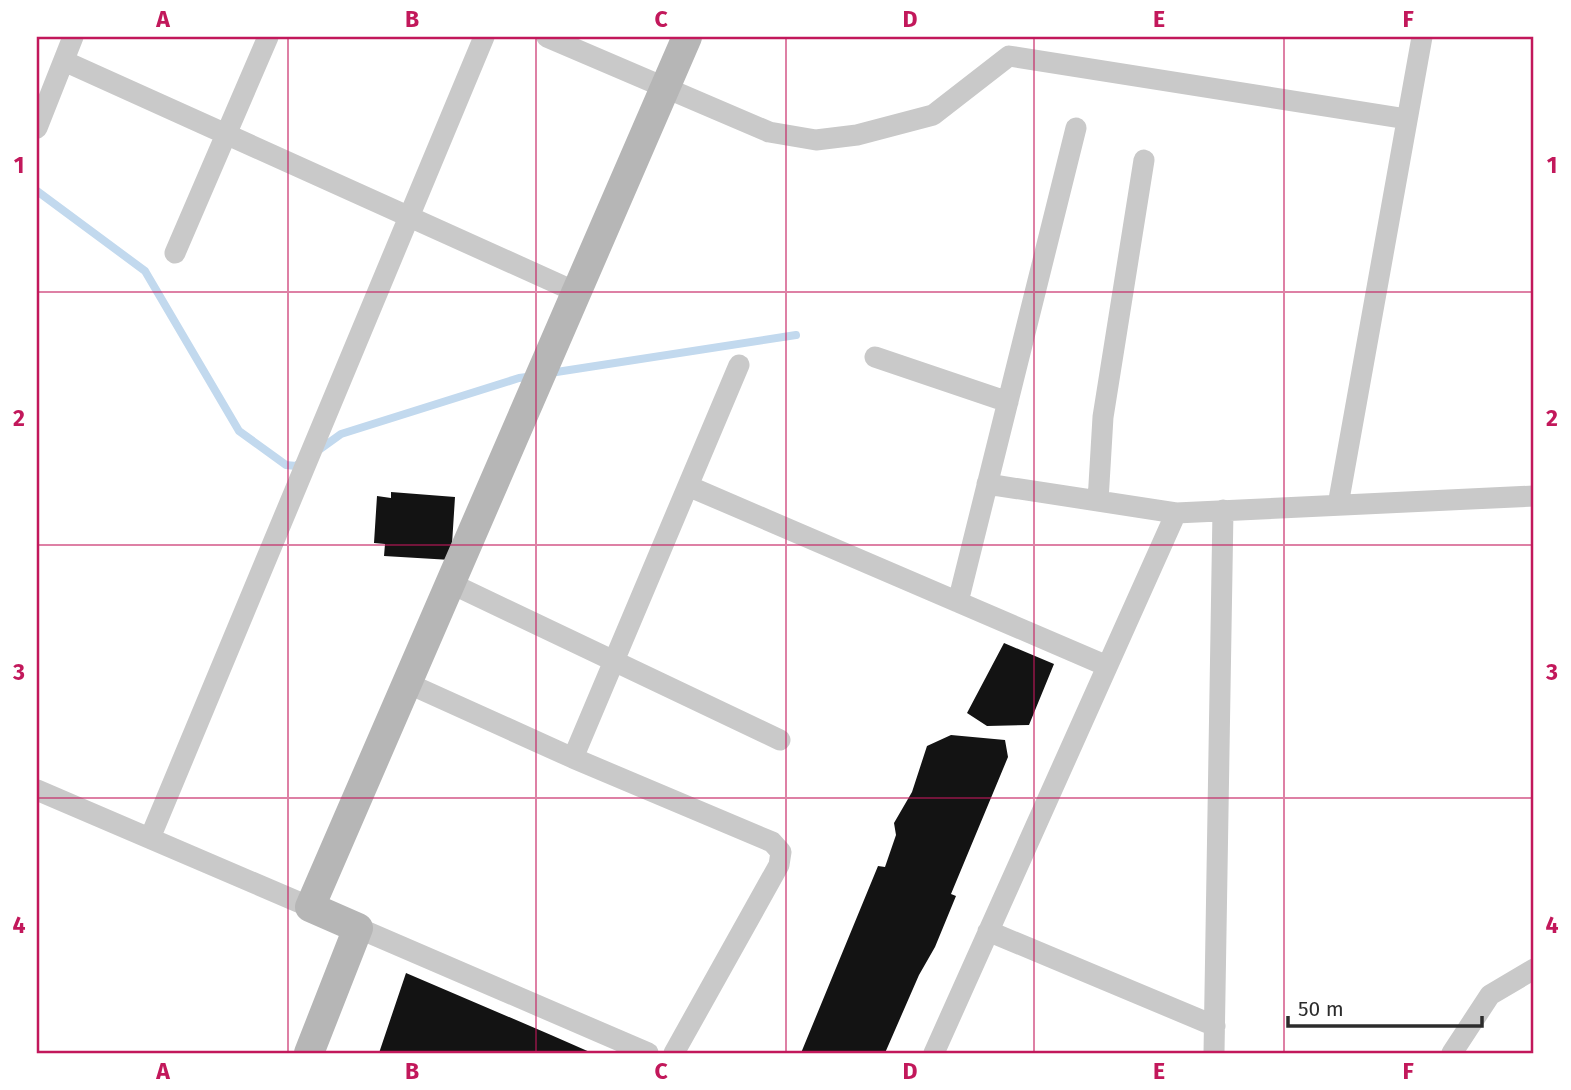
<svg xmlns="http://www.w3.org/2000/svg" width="1571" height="1090" font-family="'Fira Sans',sans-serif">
	<rect width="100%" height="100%" fill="#fff"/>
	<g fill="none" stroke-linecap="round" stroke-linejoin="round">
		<path stroke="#c2d9ee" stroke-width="8" d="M 37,191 L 145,271 L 239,431 L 286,465 L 296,466 L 302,461
			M 550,373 L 796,335
			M 316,452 L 341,434 L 519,378 L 534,376"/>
	</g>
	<path fill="#131313" d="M 391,492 L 455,497 L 451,560 L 384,556 L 385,544 L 374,543 L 377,496 L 391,498 Z
		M 1004,643 L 1054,664 L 1029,725 L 987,726 L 967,713 Z
		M 951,735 L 1005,740 L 1008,757 L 951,894 L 956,896 L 935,947 L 919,975 L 885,1053 L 801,1053 L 878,866 L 885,867 L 896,835 L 894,823 L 912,792 L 927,746 Z
		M 406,973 L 551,1035 L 592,1053 L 379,1053 Z"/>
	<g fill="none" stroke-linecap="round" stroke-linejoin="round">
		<path stroke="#c9c9c9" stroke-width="21" d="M 547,37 L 769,132 L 816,140 L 857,135 L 933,115 L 1009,56 L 1407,119
			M 64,61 L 576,292
			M 37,128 L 73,37
			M 175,253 L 268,37
			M 875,357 L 1008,402
			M 987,484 L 1176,513 L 1534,496
			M 688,486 L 1107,666
			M 1098,501 L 1103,417 L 1144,160
			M 1338,505 L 1422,37
			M 450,583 L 780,740
			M 958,602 L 1076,128
			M 407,683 L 573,758 L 772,842 L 781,852 L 779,865 L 674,1053
			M 573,758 L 739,365
			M 37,790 L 310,907
			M 150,838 L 484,37
			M 358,928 L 648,1053
			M 988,931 L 1215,1026
			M 934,1053 L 1176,513
			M 1214,1053 L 1223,510
			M 1452,1053 L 1490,995 L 1534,969"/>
		<path stroke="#b6b6b6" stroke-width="30" d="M 309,1053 L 358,928 L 310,907 L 687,37"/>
	</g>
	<path fill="none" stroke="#c2185b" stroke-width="2" stroke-opacity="0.55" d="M 288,37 L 288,1053M 536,37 L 536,1053M 786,37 L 786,1053M 1034,37 L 1034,1053M 1284,37 L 1284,1053M 37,292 L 1534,292M 37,545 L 1534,545M 37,798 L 1534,798"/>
	<rect width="1571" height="1090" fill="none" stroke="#ffffff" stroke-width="77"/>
	<path d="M1288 1016v10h194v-10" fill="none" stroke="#2c2c2c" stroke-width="3.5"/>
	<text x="1298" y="1016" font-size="21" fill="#2c2c2c" stroke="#ffffff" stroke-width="5" paint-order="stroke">50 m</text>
	<rect x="38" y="38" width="1494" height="1014" fill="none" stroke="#c2185b" stroke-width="2.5"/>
	<g font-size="23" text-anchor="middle" font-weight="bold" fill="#c2185b">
		<text x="163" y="27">A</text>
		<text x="412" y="27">B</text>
		<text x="661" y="27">C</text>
		<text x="910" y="27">D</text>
		<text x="1159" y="27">E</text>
		<text x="1408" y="27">F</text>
		<text x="19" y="173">1</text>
		<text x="1552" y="173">1</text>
		<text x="19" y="426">2</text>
		<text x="1552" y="426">2</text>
		<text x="19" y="680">3</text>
		<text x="1552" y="680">3</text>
		<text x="19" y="933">4</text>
		<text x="1552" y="933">4</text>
		<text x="163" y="1079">A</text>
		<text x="412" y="1079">B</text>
		<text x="661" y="1079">C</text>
		<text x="910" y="1079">D</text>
		<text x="1159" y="1079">E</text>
		<text x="1408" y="1079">F</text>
	</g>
</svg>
